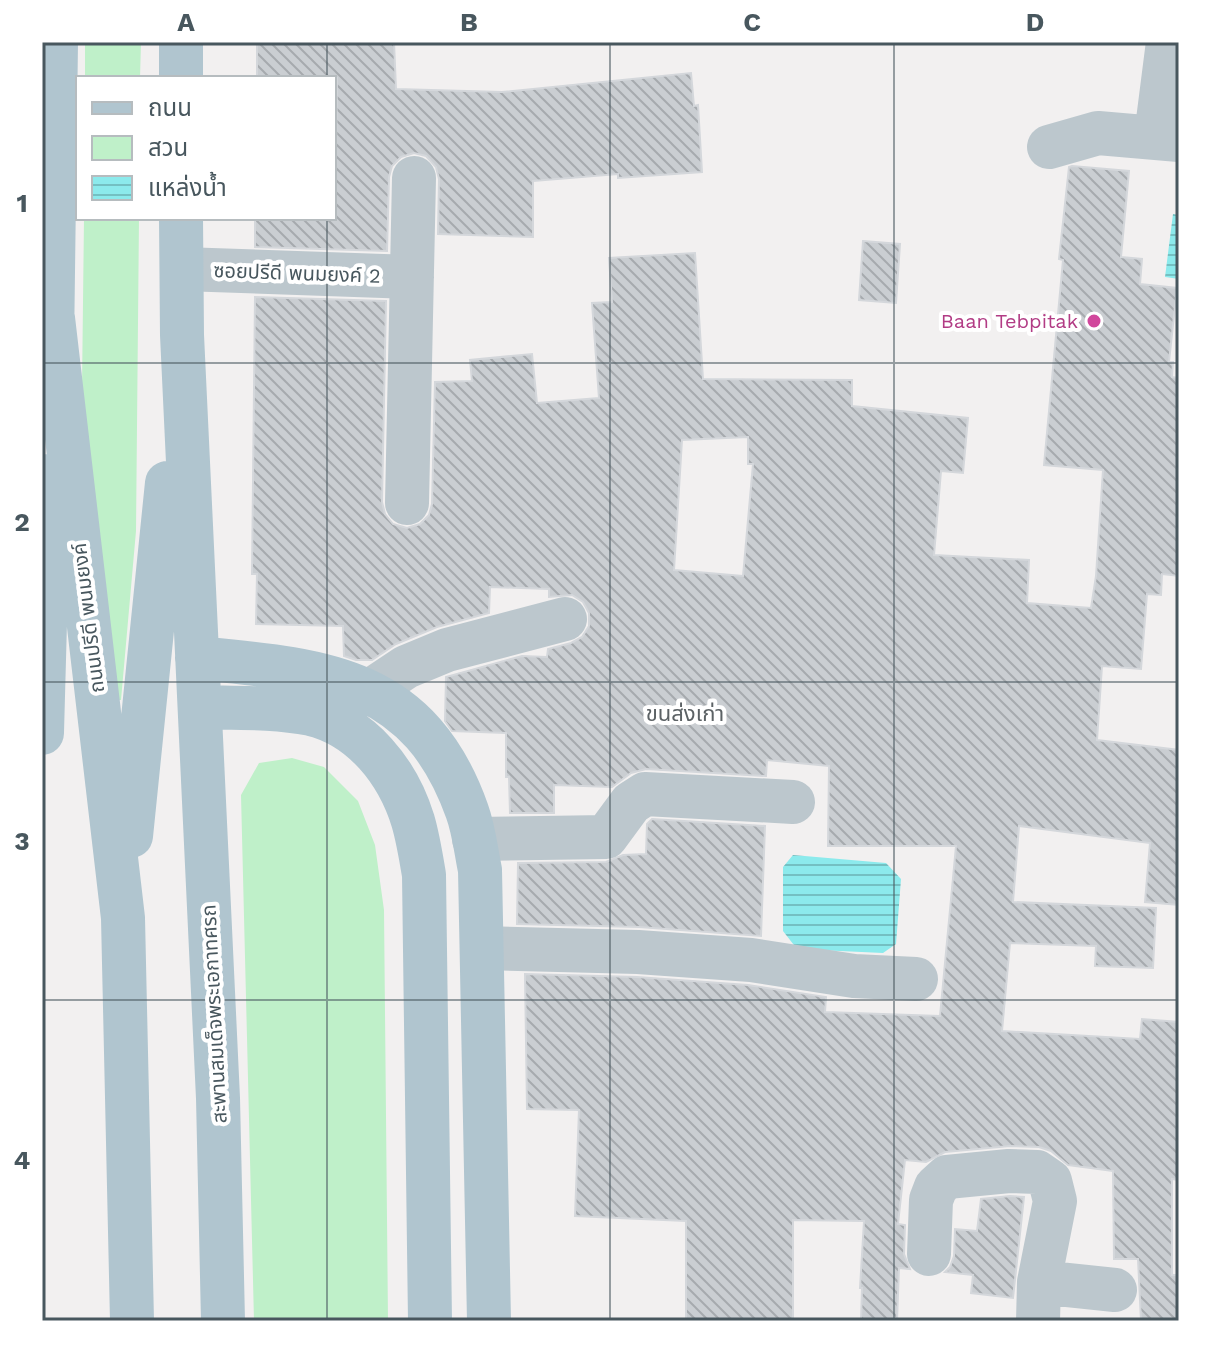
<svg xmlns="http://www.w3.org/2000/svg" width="1221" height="1363" font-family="'Work Sans','Noto Sans Thai',sans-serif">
	<defs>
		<pattern id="water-rules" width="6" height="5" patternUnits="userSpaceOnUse" patternTransform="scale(2)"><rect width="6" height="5" fill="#8ceaec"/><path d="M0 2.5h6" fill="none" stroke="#74c0c2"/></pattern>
		<pattern id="building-back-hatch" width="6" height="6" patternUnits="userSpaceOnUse" patternTransform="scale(2)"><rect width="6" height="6" fill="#caced2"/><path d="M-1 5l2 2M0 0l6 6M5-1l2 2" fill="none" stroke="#a6aaae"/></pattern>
	</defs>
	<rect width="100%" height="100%" fill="#f2f0f0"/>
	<path fill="#bff0c9" d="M 85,42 L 141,42 L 140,78 L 85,78 Z
		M 84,218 L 139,218 L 136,531 L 121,700 L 116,700 L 82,387 Z
		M 292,758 L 324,767 L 358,801 L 375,845 L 384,910 L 388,1321 L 254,1321 L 241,795 L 259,763 Z"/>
	<path fill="url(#water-rules)" d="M 1173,214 L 1179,215 L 1179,279 L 1165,277 Z
		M 793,855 L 886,863 L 901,879 L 896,944 L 883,953 L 797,949 L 783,931 L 783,867 Z"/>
	<path fill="url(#building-back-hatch)" stroke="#d4d7db" stroke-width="2" fill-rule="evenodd" d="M 257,42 L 394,42 L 396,89 L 502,92 L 691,73 L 694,106 L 698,105 L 702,172 L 618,178 L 618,174 L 533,181 L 533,237 L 438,234 L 439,179 L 436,167 L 426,156 L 414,153 L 401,157 L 392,166 L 389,177 L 387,251 L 255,247 L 255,218 L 335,218 L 337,78 L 257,78 Z
		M 1072,166 L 1129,171 L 1121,257 L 1142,259 L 1140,284 L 1177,288 L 1169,362 L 1173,362 L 1172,377 L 1179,378 L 1179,576 L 1162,574 L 1161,595 L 1147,594 L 1141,669 L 1102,666 L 1097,740 L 1179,750 L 1179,905 L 1145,902 L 1150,843 L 1019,826 L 1013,902 L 1156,908 L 1153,968 L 1095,966 L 1096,946 L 1010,943 L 1002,1031 L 1140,1039 L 1142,1019 L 1179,1022 L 1179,1180 L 1172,1179 L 1172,1275 L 1179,1275 L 1179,1321 L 1141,1321 L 1138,1259 L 1114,1259 L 1113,1171 L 1068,1165 L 1051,1151 L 1039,1147 L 1010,1146 L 945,1152 L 926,1162 L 905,1160 L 898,1224 L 905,1225 L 904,1254 L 910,1269 L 899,1268 L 897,1321 L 861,1321 L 862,1288 L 860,1288 L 864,1221 L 793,1220 L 793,1321 L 686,1321 L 686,1221 L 575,1216 L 579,1110 L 527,1109 L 525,974 L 637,977 L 748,985 L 826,997 L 825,1012 L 940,1016 L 956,846 L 828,846 L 829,766 L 767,760 L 766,776 L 646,769 L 631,773 L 612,787 L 554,785 L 554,813 L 510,813 L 509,777 L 506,777 L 506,733 L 452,731 L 445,721 L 446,677 L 522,656 L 547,657 L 548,649 L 571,643 L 582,637 L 589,626 L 589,613 L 583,602 L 572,595 L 549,597 L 549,589 L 490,587 L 489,613 L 437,627 L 396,644 L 372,660 L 356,660 L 344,656 L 343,626 L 256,624 L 257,574 L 252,574 L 255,297 L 386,301 L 382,502 L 385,514 L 393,524 L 407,528 L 420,524 L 429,515 L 432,504 L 435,382 L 472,381 L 470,360 L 532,354 L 537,403 L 599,398 L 592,303 L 612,302 L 609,258 L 695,253 L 703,379 L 852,380 L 852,406 L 968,418 L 963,473 L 941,471 L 934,555 L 1029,560 L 1027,603 L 1091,608 L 1096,576 L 1103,470 L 1044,465 L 1063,260 L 1059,259 L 1069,167 ZM 748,437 L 748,464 L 753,464 L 743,576 L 674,570 L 682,440 Z
		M 863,241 L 900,244 L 896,303 L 859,300 Z
		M 652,819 L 765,826 L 761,936 L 639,927 L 517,924 L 518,863 L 606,862 L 623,855 L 646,854 L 647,824 Z
		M 1010,1196 L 1024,1197 L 1013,1298 L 971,1293 L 973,1275 L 945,1272 L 950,1267 L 954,1256 L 955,1229 L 977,1231 L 981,1199 Z"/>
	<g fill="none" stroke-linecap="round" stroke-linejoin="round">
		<path stroke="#bcc7cd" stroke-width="44" d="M 1156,136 L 1168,42
			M 1049,147 L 1098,133 L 1179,140
			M 182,269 L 412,277
			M 407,503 L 414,178
			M 370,691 L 406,667 L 447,650 L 565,619
			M 474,839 L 606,837 L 631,803 L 645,794 L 793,802
			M 482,948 L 638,952 L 751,960 L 854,976 L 916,979
			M 929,1254 L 931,1200 L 936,1187 L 947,1177 L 1009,1171 L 1037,1172 L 1050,1181 L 1055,1201 L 1039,1282 L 1038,1321
			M 1039,1282 L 1115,1290"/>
		<path stroke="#b0c5cf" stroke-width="44" d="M 181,42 L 181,78
			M 181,218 L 182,335 L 218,1098 L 223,1321
			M 53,318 L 123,918 L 132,1321
			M 52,348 L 56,42
			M 197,658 C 322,670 419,676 467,811 C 474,830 476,851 480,870 L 489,1321
			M 200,707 C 236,708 275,707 311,714 C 362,726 398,772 413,821 C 418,838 421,857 424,875 L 430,1321
			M 42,733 L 49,476
			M 131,836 L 167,483"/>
	</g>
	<path fill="none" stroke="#48575e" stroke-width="2" stroke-opacity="0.55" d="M 327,42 L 327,78M 610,42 L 610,1321M 894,42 L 894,1321M 327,218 L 327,1321M 42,363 L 1179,363M 42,682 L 1179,682M 42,1000 L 1179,1000"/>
	<circle fill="#d1479c" stroke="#fff" stroke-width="3" cx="1094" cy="321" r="8"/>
	<g text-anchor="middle" stroke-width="8" stroke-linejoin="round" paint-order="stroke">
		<g font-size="20" fill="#48575e" stroke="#fff">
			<text transform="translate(297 273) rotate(2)" y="7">ซอยปรีดี พนมยงค์ 2</text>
			<text transform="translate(88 618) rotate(-97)" y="7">ถนนปรีดี พนมยงค์</text>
			<text transform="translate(214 1014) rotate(-93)" y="7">สะพานสมเด็จพระเอกาทศรถ</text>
		</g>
		<g font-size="20" fill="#b23c85" stroke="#fff" text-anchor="end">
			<text x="1078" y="328">Baan Tebpitak</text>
		</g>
		<g font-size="22" fill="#5c6265" stroke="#fff">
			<text x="685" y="721">ขนส่งเก่า</text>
		</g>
	</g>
	<rect width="1221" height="1363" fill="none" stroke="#ffffff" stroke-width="88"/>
	<rect x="76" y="76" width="260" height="144" fill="#ffffff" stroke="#b6bcbf" stroke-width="2"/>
	<rect x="92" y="102" width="40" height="12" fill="#b0c5cf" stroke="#b6bcbf" stroke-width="2"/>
	<text x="148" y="116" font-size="24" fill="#48575e">ถนน</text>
	<rect x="92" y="136" width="40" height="24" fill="#bff0c9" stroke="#b6bcbf" stroke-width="2"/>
	<text x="148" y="156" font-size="24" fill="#48575e">สวน</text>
	<rect x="92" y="176" width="40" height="24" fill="url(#water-rules)" stroke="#b6bcbf" stroke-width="2"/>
	<text x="148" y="196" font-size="24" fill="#48575e">แหล่งน้ำ</text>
	<rect x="44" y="44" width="1133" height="1275" fill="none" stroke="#48575e" stroke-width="3"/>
	<g font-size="26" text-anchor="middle" font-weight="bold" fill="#48575e">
		<text x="186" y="31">A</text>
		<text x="469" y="31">B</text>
		<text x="752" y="31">C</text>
		<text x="1035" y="31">D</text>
		<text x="22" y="212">1</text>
		<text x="22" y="531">2</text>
		<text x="22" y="850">3</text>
		<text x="22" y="1169">4</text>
	</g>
</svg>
